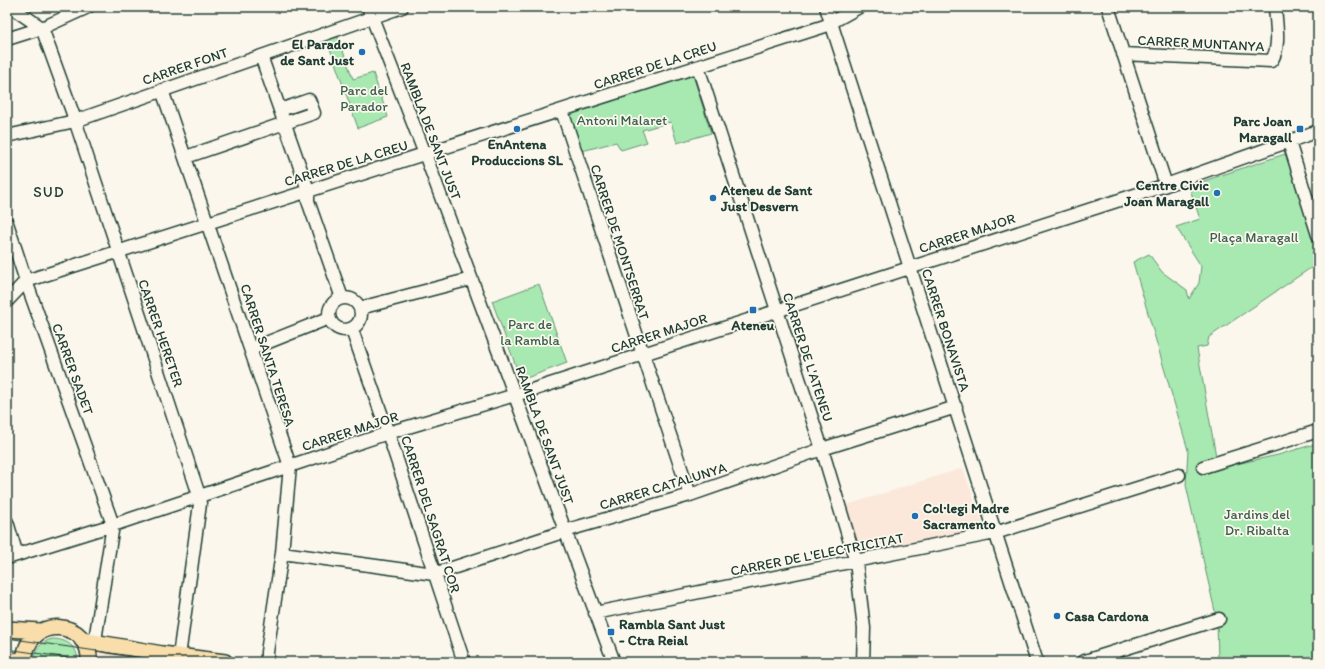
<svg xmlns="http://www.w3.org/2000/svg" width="1325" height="669" font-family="Itim,sans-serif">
	<rect width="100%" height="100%" fill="#fbf7ec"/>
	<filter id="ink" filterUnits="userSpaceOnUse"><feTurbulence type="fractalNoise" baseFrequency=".025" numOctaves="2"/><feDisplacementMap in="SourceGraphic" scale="8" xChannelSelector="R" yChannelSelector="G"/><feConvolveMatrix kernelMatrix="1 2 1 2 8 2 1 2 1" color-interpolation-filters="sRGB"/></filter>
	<g filter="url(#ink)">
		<path fill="#fbe8da" d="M 963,468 L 984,528 L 859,554 L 847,505 Z
			M 99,648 L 191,662 L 97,662 Z"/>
		<path fill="#a8e9b1" stroke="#649372" d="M 338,37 L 353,79 L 373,73 L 388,117 L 358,128 L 327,40 Z
			M 693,75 L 711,133 L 677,143 L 671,122 L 642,130 L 647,142 L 621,150 L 616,142 L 582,151 L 568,114 Z
			M 1288,153 L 1318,252 L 1318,263 L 1209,337 L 1207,346 L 1197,348 L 1218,468 L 1278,455 L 1318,443 L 1318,662 L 1218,662 L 1217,620 L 1186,485 L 1188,450 L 1133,262 L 1149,254 L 1162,272 L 1187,290 L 1189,299 L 1199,283 L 1201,266 L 1176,227 L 1200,219 L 1189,186 Z
			M 539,284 L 567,363 L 521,380 L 492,301 Z
			M 52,639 C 66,639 78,646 78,662 L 33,662 C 34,650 41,642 52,639 Z"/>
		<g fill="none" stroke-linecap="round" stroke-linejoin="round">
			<g stroke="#1f3d34" stroke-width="15">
				<path id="minor" d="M 11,7 L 42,28
					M 368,7 L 425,154 L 614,662
					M 826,7 L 1037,662
					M 1108,7 L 1166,185
					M 42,28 L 73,114 L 199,495 L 200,504 L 179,656
					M 7,39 L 42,28 L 88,7
					M 1123,54 L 1271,61 C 1281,48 1276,23 1275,7
					M 261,56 L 308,190 L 308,201 L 342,298
					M 698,67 L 822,449 L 856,562 L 864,628 L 863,662
					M 162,90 L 290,466 L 282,553 L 267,652 L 267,662
					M 562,111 L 690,495
					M 7,136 L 75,121 L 402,7
					M 1289,142 L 1318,235
					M 186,157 L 314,113 L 309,100 L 280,110
					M 7,223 L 26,281 L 113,525 L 96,634 L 96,642
					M329 314a16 16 0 1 1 32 0a16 16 0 1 1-32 0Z
					M 7,301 L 26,281 L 825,26 L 859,7
					M 360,308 L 471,279
					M 352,330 L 388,433 L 464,662
					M 251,349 L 329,318
					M 1203,467 L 1318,431
					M 7,522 L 17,555
					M 282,553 L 434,574 L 578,527 L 690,495 L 822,449 L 956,407
					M 7,558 L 119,523 L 388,433 L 535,389 L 1166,185 L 1318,131
					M 595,613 L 995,533 L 1179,475
					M 1082,662 L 1219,619"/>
			</g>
			<g stroke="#1f3d34" stroke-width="18">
				<path id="major" d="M 7,629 L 40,631
					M 82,640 L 162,654 L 225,662
					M 7,659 L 24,662
					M 24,662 C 26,613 92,619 89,662"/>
			</g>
			<use href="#minor" stroke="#fbf7ec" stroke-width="12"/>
			<use href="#major" stroke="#f9deab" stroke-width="15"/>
			<path stroke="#1f3d34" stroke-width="1" d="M 7,638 L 172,662
				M 7,649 L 97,662"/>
		</g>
	</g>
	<g fill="#1f6fb2" stroke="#fbf7ec" stroke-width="1.5">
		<circle cx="362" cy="52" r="4"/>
		<circle cx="517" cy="129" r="4"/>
		<rect x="1296" y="125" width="8" height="8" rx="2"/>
		<circle cx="1217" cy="193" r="4"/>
		<circle cx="713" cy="198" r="4"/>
		<rect x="749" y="306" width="8" height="8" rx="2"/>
		<circle cx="915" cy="516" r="4"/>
		<circle cx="1057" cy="616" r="4"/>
		<rect x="607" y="628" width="8" height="8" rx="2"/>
	</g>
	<g text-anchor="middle" stroke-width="3.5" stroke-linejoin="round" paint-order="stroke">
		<g font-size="14" fill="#1f3d34" stroke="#fbf7ec">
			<text transform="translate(1201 43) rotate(3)" y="5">CARRER MUNTANYA</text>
			<text transform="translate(655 65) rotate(-18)" y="5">CARRER DE LA CREU</text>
			<text transform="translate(185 66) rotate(-19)" y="5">CARRER FONT</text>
			<text transform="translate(431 131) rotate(69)" y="5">RAMBLA DE SANT JUST</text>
			<text transform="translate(346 163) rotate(-17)" y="5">CARRER DE LA CREU</text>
			<text transform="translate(967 233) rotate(-18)" y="5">CARRER MAJOR</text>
			<text transform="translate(620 242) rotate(72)" y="5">CARRER DE MONTSERRAT</text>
			<text transform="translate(946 330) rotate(72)" y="5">CARRER BONAVISTA</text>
			<text transform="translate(161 333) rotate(71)" y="5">CARRER HERETER</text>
			<text transform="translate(659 333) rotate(-18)" y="5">CARRER MAJOR</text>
			<text transform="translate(268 355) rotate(72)" y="5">CARRER SANTA TERESA</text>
			<text transform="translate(808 357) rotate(72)" y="5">CARRER DE L'ATENEU</text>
			<text transform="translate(73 369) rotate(70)" y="5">CARRER SADET</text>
			<text transform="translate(350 431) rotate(-18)" y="5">CARRER MAJOR</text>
			<text transform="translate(545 435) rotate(70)" y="5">RAMBLA DE SANT JUST</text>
			<text transform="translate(663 486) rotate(-17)" y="5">CARRER CATALUNYA</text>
			<text transform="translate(431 514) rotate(72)" y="5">CARRER DEL SAGRAT COR</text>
			<text transform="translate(817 554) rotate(-11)" y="5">CARRER DE L'ELECTRICITAT</text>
		</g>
		<g font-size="14" font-weight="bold" fill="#1f3d34" stroke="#fbf7ec" text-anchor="start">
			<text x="354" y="49" text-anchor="end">El Parador<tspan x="354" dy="16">de Sant Just</tspan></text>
			<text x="1292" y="126" text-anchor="end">Parc Joan<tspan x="1292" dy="16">Maragall</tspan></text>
			<text x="517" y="149" text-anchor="middle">EnAntena<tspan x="517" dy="16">Produccions SL</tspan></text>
			<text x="1209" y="190" text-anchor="end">Centre Civic<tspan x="1209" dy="16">Joan Maragall</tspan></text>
			<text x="721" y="195">Ateneu de Sant<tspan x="721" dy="16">Just Desvern</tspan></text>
			<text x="753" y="330" text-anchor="middle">Ateneu</text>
			<text x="923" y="513">Col·legi Madre<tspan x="923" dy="16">Sacramento</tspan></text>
			<text x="1065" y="621">Casa Cardona</text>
			<text x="619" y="629">Rambla Sant Just<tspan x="619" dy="16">- Ctra Reial</tspan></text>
		</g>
		<g font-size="14" fill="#3a5f4d" stroke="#fbf7ec">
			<text x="364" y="95">Parc del<tspan x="364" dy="16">Parador</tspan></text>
			<text x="622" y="125">Antoni Malaret</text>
			<text x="1254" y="242">Plaça Maragall</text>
			<text x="530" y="329">Parc de<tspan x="530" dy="16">la Rambla</tspan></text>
			<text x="1257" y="519">Jardins del<tspan x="1257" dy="16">Dr. Ribalta</tspan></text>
		</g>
		<g font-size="15" letter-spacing="1" fill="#1f3d34" stroke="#fbf7ec">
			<text x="49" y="197">SUD</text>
		</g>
	</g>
	<rect width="1325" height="669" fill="none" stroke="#fbf7ec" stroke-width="24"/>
	<rect x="12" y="12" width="1301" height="645" fill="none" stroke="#1f3d34" stroke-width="1.5" filter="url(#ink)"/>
</svg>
